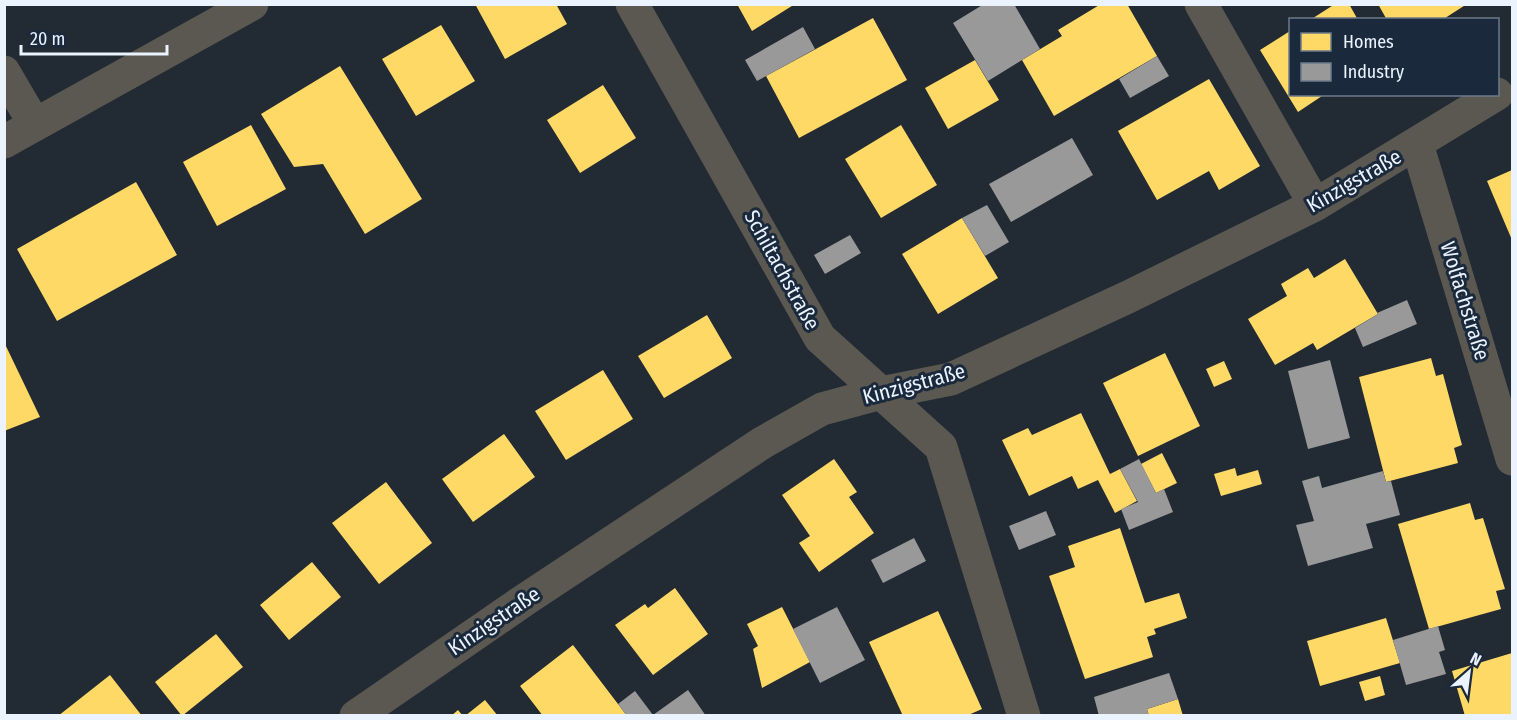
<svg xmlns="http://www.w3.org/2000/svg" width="1517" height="720" font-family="'Fira Sans Condensed',sans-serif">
	<rect width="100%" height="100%" fill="#222a34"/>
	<path fill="#ffd966" d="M 475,4 L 556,4 L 567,24 L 505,59 Z
		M 737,4 L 795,4 L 752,31 Z
		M 1101,4 L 1127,4 L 1157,56 L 1054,116 L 1022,60 L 1062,36 L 1058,30 Z
		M 1335,4 L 1349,4 L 1358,20 L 1310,20 Z
		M 1378,4 L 1467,4 L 1442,20 L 1387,20 Z
		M 873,18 L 907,80 L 799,138 L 766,76 Z
		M 441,25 L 475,81 L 416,116 L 382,59 Z
		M 1290,31 L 1290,94 L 1325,94 L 1298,112 L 1260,50 Z
		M 975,60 L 999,100 L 948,129 L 925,88 Z
		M 340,66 L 422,199 L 365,234 L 323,164 L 294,167 L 261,114 Z
		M 1209,79 L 1260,166 L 1219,190 L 1209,171 L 1157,200 L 1118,131 Z
		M 603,85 L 636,138 L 580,173 L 547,120 Z
		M 251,125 L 286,189 L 217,226 L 183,162 Z
		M 901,125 L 937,185 L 881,218 L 845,159 Z
		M 1512,170 L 1512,240 L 1487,181 Z
		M 136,182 L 177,255 L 57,321 L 17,249 Z
		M 962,218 L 998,278 L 938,314 L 902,254 Z
		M 1345,259 L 1378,314 L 1317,350 L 1313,343 L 1275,365 L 1248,319 L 1287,296 L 1281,284 L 1308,268 L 1314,278 Z
		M 707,315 L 732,358 L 664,398 L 638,356 Z
		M 4,342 L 40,417 L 4,431 Z
		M 1165,353 L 1200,426 L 1138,456 L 1103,383 Z
		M 1431,358 L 1436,376 L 1443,374 L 1462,445 L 1454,448 L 1458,463 L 1386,482 L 1359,377 Z
		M 1224,361 L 1232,379 L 1214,387 L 1206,369 Z
		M 603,370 L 633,419 L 566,460 L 535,411 Z
		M 1081,413 L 1110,474 L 1120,469 L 1137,501 L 1115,513 L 1098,480 L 1078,489 L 1072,476 L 1029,496 L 1002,440 L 1028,428 L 1032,435 Z
		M 504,434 L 535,477 L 473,522 L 442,479 Z
		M 1162,453 L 1177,483 L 1156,493 L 1141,464 Z
		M 834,459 L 857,492 L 849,497 L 874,533 L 819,572 L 799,543 L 810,536 L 782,495 Z
		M 1235,468 L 1237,476 L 1258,470 L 1262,484 L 1221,496 L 1214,474 Z
		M 386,482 L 432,543 L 379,584 L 332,523 Z
		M 1470,503 L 1475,520 L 1483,518 L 1505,589 L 1496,591 L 1501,609 L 1429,629 L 1398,524 Z
		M 1120,528 L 1145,603 L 1179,593 L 1187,618 L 1154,629 L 1156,634 L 1147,637 L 1153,657 L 1085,679 L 1049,576 L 1075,567 L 1068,546 Z
		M 312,562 L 341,597 L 289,640 L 260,605 Z
		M 675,588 L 708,634 L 653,675 L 615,625 L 645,604 L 648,608 Z
		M 782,607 L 810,662 L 762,688 L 753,649 L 758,646 L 747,624 Z
		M 938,611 L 982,709 L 966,716 L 903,716 L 869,642 Z
		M 1386,618 L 1400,663 L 1320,686 L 1307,641 Z
		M 216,634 L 243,667 L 182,716 L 155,682 Z
		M 573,645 L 618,704 L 627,716 L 543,716 L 520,686 Z
		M 1512,653 L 1512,716 L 1465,716 L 1452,671 Z
		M 110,675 L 142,716 L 58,716 Z
		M 1380,676 L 1385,695 L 1365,701 L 1359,682 Z
		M 1178,699 L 1183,716 L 1149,716 L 1147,709 Z
		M 485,700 L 498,716 L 465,716 Z
		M 458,710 L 463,716 L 451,716 Z"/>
	<path fill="#999" d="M 984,4 L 1014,4 L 1040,49 L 988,81 L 953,23 Z
		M 803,27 L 815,49 L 757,81 L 745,60 Z
		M 1157,56 L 1169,76 L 1130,98 L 1119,79 Z
		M 1072,138 L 1093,175 L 1011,222 L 989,184 Z
		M 987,205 L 1009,242 L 985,256 L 962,218 Z
		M 850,235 L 861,253 L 825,274 L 814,255 Z
		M 1407,300 L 1417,324 L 1363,347 L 1355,328 L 1378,314 L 1377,313 Z
		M 1330,360 L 1350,438 L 1308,449 L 1288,371 Z
		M 1139,459 L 1156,493 L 1164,489 L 1173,512 L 1129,530 L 1121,509 L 1138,502 L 1120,469 Z
		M 1383,471 L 1386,482 L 1391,481 L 1400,515 L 1366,524 L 1373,548 L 1308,566 L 1296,525 L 1314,521 L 1302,481 L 1319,476 L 1322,488 Z
		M 1046,511 L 1056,535 L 1019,550 L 1009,526 Z
		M 914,538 L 926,561 L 883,583 L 871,560 Z
		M 837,607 L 865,660 L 820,683 L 793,629 Z
		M 1438,626 L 1445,650 L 1439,652 L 1446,674 L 1406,685 L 1393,640 Z
		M 1169,673 L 1178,699 L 1147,709 L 1149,716 L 1099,716 L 1094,697 Z
		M 688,690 L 706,716 L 627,716 L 618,704 L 635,691 L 653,715 Z"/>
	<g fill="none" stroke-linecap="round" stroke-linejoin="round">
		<path stroke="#5a5851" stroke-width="33" d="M 632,4 L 820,338 L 941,447 L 1024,716
			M 1201,4 L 1315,205
			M 4,72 L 35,125
			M 4,142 L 252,4
			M 1417,144 L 1512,459
			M 356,716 L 526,599 L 762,443 L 822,409 L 881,393 L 951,379 L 1128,297 L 1315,205 L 1497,94"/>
	</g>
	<g text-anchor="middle" stroke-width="6" stroke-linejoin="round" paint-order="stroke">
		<g font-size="21" fill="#ebf3fe" stroke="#1a293c">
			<text transform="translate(1354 181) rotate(-30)" y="7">Kinzigstraße</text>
			<text transform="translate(782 270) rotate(61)" y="7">Schiltachstraße</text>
			<text transform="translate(1465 301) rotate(73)" y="7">Wolfachstraße</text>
			<text transform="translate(914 384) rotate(-15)" y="7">Kinzigstraße</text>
			<text transform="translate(494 621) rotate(-34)" y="7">Kinzigstraße</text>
		</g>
	</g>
	<rect width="1517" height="720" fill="none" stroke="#ebf3fe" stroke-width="12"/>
	<rect x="1289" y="18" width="210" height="78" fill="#1a293c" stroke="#6e7a8a" stroke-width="1.5"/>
	<rect x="1301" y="33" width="30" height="18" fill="#ffd966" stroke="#6e7a8a" stroke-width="1.5"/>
	<text x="1343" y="48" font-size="18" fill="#ebf3fe">Homes</text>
	<rect x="1301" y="63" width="30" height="18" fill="#999999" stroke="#6e7a8a" stroke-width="1.5"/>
	<text x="1343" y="78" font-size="18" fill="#ebf3fe">Industry</text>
	<g transform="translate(1469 672) rotate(28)" stroke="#1a293c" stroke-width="4.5" paint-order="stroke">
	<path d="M0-4.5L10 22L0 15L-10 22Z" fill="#ebf3fe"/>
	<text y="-9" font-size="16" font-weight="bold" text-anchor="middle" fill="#ebf3fe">N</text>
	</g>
	<path d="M21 45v9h146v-9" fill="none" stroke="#ebf3fe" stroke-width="3"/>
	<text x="30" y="45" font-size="18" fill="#ebf3fe" stroke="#1a293c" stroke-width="4.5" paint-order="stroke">20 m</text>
</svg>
